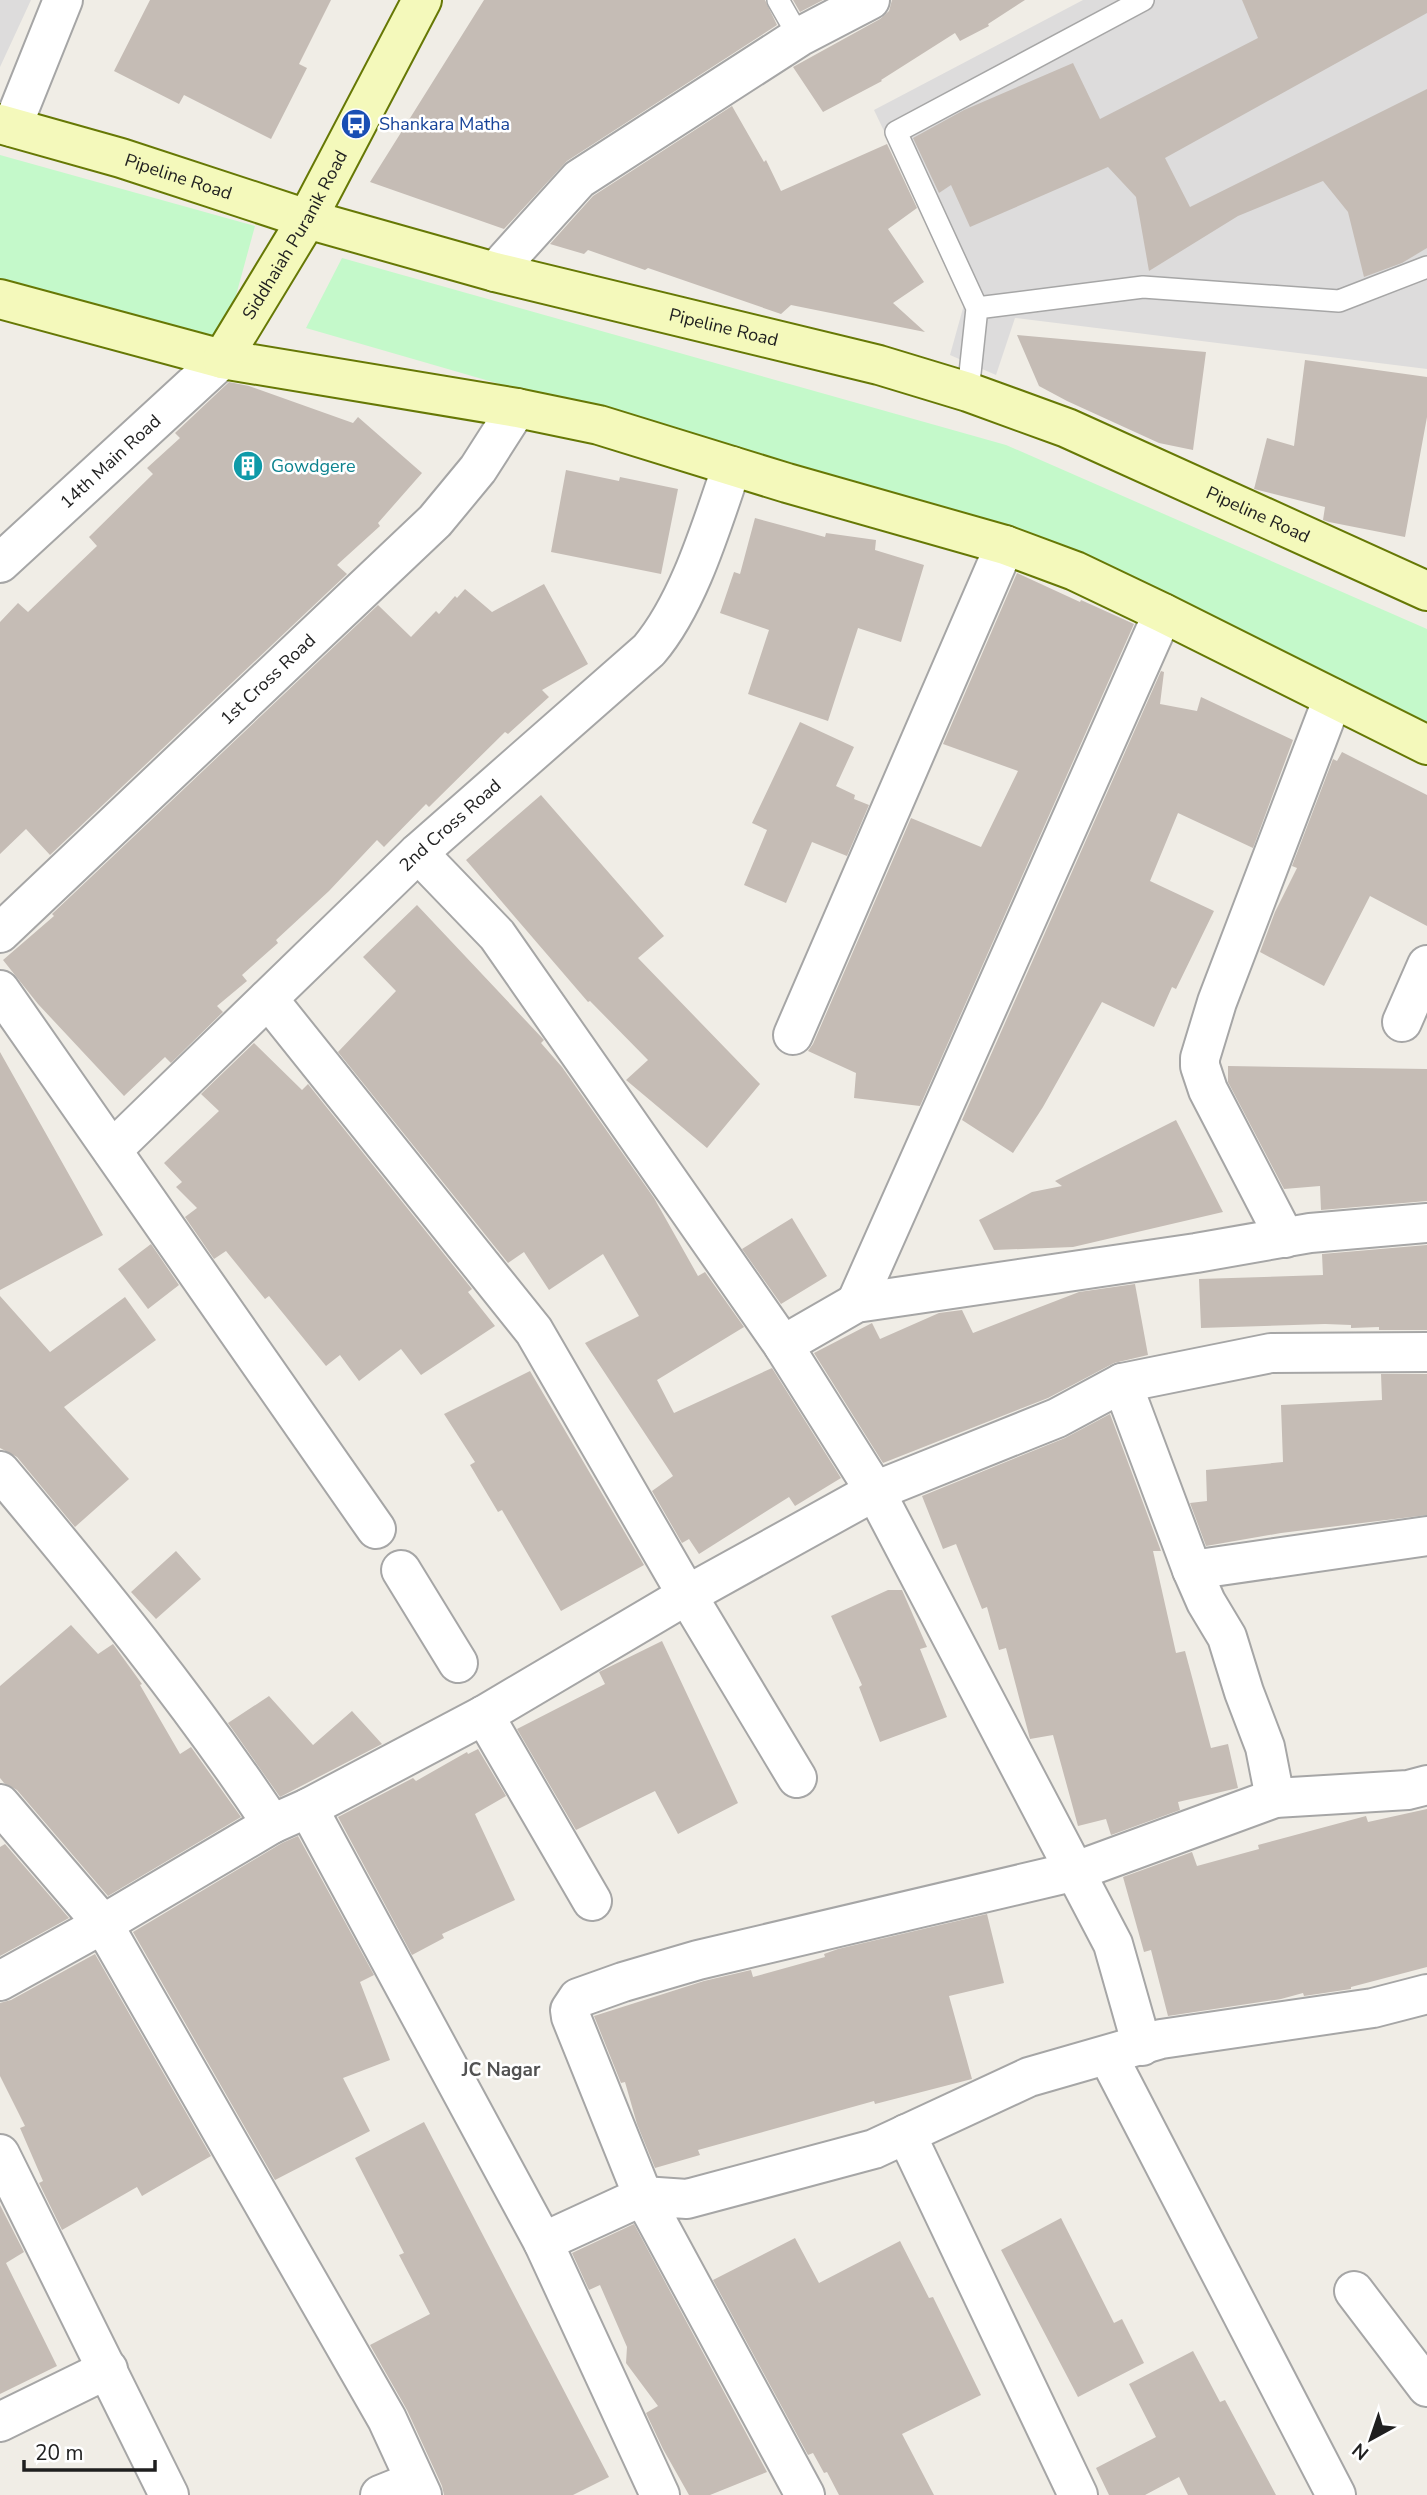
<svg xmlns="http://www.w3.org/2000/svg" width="1427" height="2495" font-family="'Nunito Sans',sans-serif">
	<rect width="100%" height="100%" fill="#f0ede6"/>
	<path fill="#dddcdc" d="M 0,0 L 31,0 L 0,67 Z
		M 1083,0 L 1427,0 L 1427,369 L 1015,318 L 996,375 L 950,355 L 965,301 L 874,110 Z"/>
	<path fill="#c4f9ca" d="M 0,155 L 255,226 L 223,343 L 0,281 Z
		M 342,258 L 1006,445 L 1427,629 L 1427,725 L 1059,546 L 306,328 Z"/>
	<path fill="#c5bcb5" d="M 150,0 L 331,0 L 299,64 L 307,68 L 271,139 L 184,95 L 179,104 L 114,71 Z
		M 484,0 L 765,0 L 777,25 L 567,161 L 504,229 L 370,182 Z
		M 793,0 L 823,0 L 800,12 Z
		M 892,0 L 1025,0 L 988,24 L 989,26 L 960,41 L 955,33 L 881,80 L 882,81 L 823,112 L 793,67 L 880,19 L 889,11 Z
		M 1242,0 L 1427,0 L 1427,13 L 1165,158 L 1190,207 L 1427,89 L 1427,248 L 1402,263 L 1364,277 L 1348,212 L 1323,181 L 1238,216 L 1149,271 L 1136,197 L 1108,167 L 970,227 L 951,185 L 939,193 L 913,138 L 964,110 L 1073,63 L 1100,119 L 1258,38 Z
		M 732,106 L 764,162 L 766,160 L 781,191 L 887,144 L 917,208 L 888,229 L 924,282 L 893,303 L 925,332 L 791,305 L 781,314 L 648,268 L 645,270 L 588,250 L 584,254 L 550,244 L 593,196 Z
		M 1017,335 L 1206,352 L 1193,450 L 1159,443 L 1067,401 L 1039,386 Z
		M 1305,360 L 1427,377 L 1427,417 L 1405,537 L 1329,522 L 1323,520 L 1325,507 L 1254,489 L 1267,438 L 1294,446 Z
		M 229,382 L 249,386 L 353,423 L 358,417 L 422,473 L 378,523 L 380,526 L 337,565 L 347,574 L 50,855 L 26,829 L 0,854 L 0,622 L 18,603 L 28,612 L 97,546 L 89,537 L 153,474 L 147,468 L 180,438 L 175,433 Z
		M 566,470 L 619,481 L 620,477 L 678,489 L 661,574 L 551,552 Z
		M 755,518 L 825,537 L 826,533 L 876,540 L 875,550 L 924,565 L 901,642 L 858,628 L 828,721 L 748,694 L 769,630 L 720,613 L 734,572 L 740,574 Z
		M 1017,573 L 1080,602 L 1081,600 L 1134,624 L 920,1106 L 854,1098 L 856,1073 L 808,1051 L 813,1044 L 911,818 L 981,847 L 1018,771 L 943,744 Z
		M 544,584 L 588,664 L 542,690 L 549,697 L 508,734 L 505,732 L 429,807 L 426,804 L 384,847 L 377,840 L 329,891 L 276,940 L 278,943 L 242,975 L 247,981 L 217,1006 L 223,1012 L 171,1063 L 165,1057 L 124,1096 L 38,1004 L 3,960 L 54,916 L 52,914 L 378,605 L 411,637 L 436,611 L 439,614 L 455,596 L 457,598 L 465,589 L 492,612 Z
		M 1161,671 L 1164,672 L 1160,704 L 1197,711 L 1201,697 L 1293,740 L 1253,848 L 1178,813 L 1150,881 L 1214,911 L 1176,989 L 1172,987 L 1154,1027 L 1102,1002 L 1043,1107 L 1013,1153 L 962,1120 Z
		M 800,722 L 854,747 L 836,786 L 855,795 L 854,799 L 869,805 L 847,856 L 812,842 L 786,903 L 744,885 L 767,830 L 752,823 Z
		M 1342,752 L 1427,795 L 1427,926 L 1370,896 L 1324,986 L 1260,952 L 1275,912 L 1297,868 L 1292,866 L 1333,759 L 1337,761 Z
		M 541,795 L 664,936 L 638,958 L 760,1084 L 707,1148 L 626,1080 L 648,1060 L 590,1001 L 588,1002 L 466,860 Z
		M 417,905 L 544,1040 L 541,1043 L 562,1067 L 654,1198 L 698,1276 L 705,1272 L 744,1327 L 657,1380 L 674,1413 L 772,1368 L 841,1478 L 795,1506 L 789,1497 L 699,1554 L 689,1539 L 682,1543 L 652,1491 L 673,1476 L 585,1343 L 639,1316 L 603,1254 L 549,1290 L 524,1252 L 508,1263 L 338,1052 L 396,991 L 363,957 Z
		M 254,1043 L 302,1090 L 308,1084 L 472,1289 L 468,1292 L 495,1326 L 421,1375 L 401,1349 L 359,1381 L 340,1355 L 326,1366 L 269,1296 L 265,1299 L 226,1251 L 214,1259 L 185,1217 L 197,1208 L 176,1187 L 182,1182 L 164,1163 L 219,1111 L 201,1094 Z
		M 0,1052 L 103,1235 L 0,1290 Z
		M 1228,1066 L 1427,1069 L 1427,1201 L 1321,1210 L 1320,1186 L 1284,1189 L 1228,1082 Z
		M 1176,1120 L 1223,1212 L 1073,1247 L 994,1250 L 979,1220 L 1032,1192 L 1062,1186 L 1055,1181 Z
		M 792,1218 L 827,1276 L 781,1304 L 742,1249 Z
		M 151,1244 L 179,1285 L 148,1309 L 118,1269 Z
		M 1427,1245 L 1427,1330 L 1379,1330 L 1379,1327 L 1351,1328 L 1351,1325 L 1325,1324 L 1201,1328 L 1199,1279 L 1323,1275 L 1322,1254 Z
		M 1135,1284 L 1148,1355 L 1114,1363 L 1048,1398 L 883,1463 L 814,1353 L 872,1323 L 880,1339 L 939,1313 L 962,1310 L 973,1333 L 1079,1292 Z
		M 0,1296 L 50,1352 L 125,1297 L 156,1340 L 64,1407 L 129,1479 L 75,1527 L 17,1457 L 0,1448 Z
		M 530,1371 L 644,1565 L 561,1611 L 502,1510 L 498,1512 L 470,1465 L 475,1462 L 444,1414 Z
		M 1381,1374 L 1427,1374 L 1427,1515 L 1281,1533 L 1206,1546 L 1190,1503 L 1207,1501 L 1206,1470 L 1283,1462 L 1281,1405 L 1382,1400 Z
		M 1110,1414 L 1161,1551 L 1153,1551 L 1176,1653 L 1185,1651 L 1211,1748 L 1228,1744 L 1238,1788 L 1178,1802 L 1180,1810 L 1111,1835 L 1106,1819 L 1078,1826 L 1053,1735 L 1030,1739 L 1006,1648 L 999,1650 L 987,1607 L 982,1609 L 956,1544 L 943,1549 L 922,1496 L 1065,1438 Z
		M 176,1551 L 201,1579 L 156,1619 L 131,1592 Z
		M 888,1590 L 902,1590 L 927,1647 L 920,1649 L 947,1717 L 880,1742 L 859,1687 L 862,1685 L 831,1616 Z
		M 71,1625 L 98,1654 L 113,1644 L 142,1684 L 140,1685 L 180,1754 L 191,1747 L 241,1817 L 108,1896 L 17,1790 L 4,1783 L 0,1778 L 0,1686 Z
		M 662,1641 L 738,1803 L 678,1834 L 655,1791 L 576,1830 L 517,1729 L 605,1684 L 599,1672 Z
		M 269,1696 L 313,1745 L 352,1711 L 382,1744 L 280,1797 L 228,1723 Z
		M 478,1749 L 506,1796 L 475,1814 L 515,1900 L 442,1934 L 444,1938 L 412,1955 L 338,1817 L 413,1778 L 416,1781 L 467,1752 L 468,1754 Z
		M 1427,1809 L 1427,1967 L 1351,1987 L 1351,1989 L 1304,1996 L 1303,1993 L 1281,1999 L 1168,2016 L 1151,1950 L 1144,1952 L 1123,1877 L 1192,1852 L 1197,1866 L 1259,1849 L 1258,1845 L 1366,1816 L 1368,1822 Z
		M 298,1836 L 374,1975 L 360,1982 L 390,2060 L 343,2078 L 370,2131 L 275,2180 L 133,1932 L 282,1843 Z
		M 5,1844 L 69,1918 L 0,1956 L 0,1847 Z
		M 987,1914 L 1004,1983 L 949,1996 L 972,2079 L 875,2104 L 874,2101 L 698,2150 L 700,2155 L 655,2168 L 637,2124 L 625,2082 L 621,2083 L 594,2016 L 704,1981 L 751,1970 L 753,1977 L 825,1957 L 824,1954 L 838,1949 Z
		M 95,1954 L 211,2156 L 142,2196 L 137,2187 L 62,2230 L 39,2183 L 43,2181 L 20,2128 L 25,2126 L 0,2076 L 0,2003 L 11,2000 Z
		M 424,2122 L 609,2477 L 573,2495 L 444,2495 L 442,2486 L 407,2410 L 370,2345 L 430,2314 L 399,2255 L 404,2253 L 355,2158 Z
		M 0,2205 L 24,2252 L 6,2263 L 57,2366 L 0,2394 Z
		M 1061,2218 L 1114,2323 L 1122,2319 L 1144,2363 L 1078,2397 L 1001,2250 Z
		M 634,2224 L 767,2472 L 710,2495 L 689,2495 L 663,2449 L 646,2413 L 658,2406 L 626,2363 L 627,2347 L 600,2285 L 589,2290 L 572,2253 Z
		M 795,2238 L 819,2283 L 900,2241 L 929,2298 L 933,2297 L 981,2395 L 902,2434 L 934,2495 L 839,2495 L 827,2472 L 824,2473 L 813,2453 L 808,2455 L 713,2280 Z
		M 1193,2351 L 1220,2402 L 1225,2400 L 1276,2495 L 1188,2495 L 1179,2477 L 1145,2495 L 1109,2495 L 1096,2468 L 1156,2437 L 1129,2384 Z"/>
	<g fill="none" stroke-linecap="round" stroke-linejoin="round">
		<g stroke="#a6a6a6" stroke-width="24">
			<path id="service" d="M 778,0 L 799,37
				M 977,308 L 1143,287 L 1339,301 L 1427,267
				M 968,392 L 977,308 L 896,132 L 1143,0"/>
		</g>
		<g stroke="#a6a6a6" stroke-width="42">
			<g id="minor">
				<path d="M 12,127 L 63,0"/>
				<path d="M 495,272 L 579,179 L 799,37 L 870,0"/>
				<path d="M 418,853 L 497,935 L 783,1345 L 875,1491 L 1113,1944 L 1142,2046"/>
				<path id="s1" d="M 0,933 L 435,521 L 478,469 L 517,408"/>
				<path d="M 0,990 L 376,1529"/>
				<path d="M 268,999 L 534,1331 L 687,1595 L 797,1778"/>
				<path d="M 1402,1022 L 1427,965"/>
				<path d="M 793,1035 L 1005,545"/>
				<path id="s2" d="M 112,1150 L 418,853 L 649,650 C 689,603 712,524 732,466"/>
				<path d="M 1285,1238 L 1208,1090 L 1200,1066 L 1200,1058 L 1217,1002 L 1333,698"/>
				<path d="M 856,1303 L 1163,613"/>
				<path d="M 783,1345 L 856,1303 L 1196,1253 L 1310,1233 L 1427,1223"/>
				<path d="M 1122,1383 L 1192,1570 L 1206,1602 L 1227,1637 L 1244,1692 L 1265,1747 L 1275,1798"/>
				<path d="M 0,1471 C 95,1584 190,1701 272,1824"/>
				<path d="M 401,1570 L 458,1663"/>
				<path d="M 1192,1570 L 1427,1536"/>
				<path d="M 484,1715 L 592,1901"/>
				<path d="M 0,1804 L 103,1924 L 387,2419 L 422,2495"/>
				<path d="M 308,1808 L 543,2242 L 660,2495"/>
				<path d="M 0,1981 L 103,1924 L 272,1824 L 308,1808 L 484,1715 L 687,1595 L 875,1491 L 1057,1418 L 1122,1383 L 1271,1353 L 1427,1352"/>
				<path d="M 1108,2056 L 1336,2495"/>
				<path d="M 906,2134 L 1078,2495"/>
				<path d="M 0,2154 L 169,2495"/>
				<path d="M 543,2242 L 643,2196 L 571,2017 L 570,2010 L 578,1998 L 623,1982 L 698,1960 L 1076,1871 L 1275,1798 L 1408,1790 L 1427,1785"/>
				<path d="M 1354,2291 L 1427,2387"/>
				<path d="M 0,2422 L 108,2369"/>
				<path d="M 380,2495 L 415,2481"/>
				<path d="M 805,2495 L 643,2196 L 687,2199 L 874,2149 L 1029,2077 L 1161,2039 L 1373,2008 L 1427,1994"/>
			</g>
		</g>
		<g stroke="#a6a6a6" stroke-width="42">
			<g id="tertiary">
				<path id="s3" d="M 0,563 L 222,359"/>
			</g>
		</g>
		<g stroke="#667805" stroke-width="42">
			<g id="secondary">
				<path id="s4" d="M 0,124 L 121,158 L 307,219 L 495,272 L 879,365 L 968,392 L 1067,428 L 1427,591"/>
				<path d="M 0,299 L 222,359 L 517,408 L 599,425 L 787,483 L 1005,545 L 1075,571 L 1163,613 L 1427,745"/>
				<path id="s5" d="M 222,359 L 307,219 L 422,0"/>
			</g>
		</g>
		<use href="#service" stroke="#fff" stroke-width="21"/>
		<use href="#minor" stroke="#fff" stroke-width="38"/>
		<use href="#tertiary" stroke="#fff" stroke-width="38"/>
		<use href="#secondary" stroke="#f4f9bb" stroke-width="38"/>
	</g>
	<defs>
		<g id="bus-disc" transform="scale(1.575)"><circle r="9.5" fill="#1a4fb4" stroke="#fff"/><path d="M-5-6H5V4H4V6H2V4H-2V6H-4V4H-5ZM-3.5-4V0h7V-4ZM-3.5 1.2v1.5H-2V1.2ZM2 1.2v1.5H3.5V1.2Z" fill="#fff"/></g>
		<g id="building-disc" transform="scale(1.575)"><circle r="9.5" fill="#0f9aa8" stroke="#fff"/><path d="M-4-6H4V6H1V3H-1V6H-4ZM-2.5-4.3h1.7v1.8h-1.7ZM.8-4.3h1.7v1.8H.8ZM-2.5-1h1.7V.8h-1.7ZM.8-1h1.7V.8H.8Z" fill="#fff"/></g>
	</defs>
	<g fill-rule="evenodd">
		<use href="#bus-disc" x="356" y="124"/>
		<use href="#building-disc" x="248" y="466"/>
	</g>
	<g text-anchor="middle" stroke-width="5" stroke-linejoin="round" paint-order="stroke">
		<g font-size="18" fill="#164399" stroke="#fff" text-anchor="start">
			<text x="379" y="130">Shankara Matha</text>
		</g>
		<g font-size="18" fill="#1f1f1f" stroke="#fff">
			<text dy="6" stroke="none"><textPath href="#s4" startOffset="186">Pipeline Road</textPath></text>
			<text dy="6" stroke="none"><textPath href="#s5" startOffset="144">Siddhaiah Puranik Road</textPath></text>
			<text dy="6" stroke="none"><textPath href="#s4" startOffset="752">Pipeline Road</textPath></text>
			<text dy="6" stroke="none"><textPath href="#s3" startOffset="150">14th Main Road</textPath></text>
			<text dy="6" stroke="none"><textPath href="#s4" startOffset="1320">Pipeline Road</textPath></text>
			<text dy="6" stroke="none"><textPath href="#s1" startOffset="369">1st Cross Road</textPath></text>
			<text dy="6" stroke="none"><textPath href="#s2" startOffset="469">2nd Cross Road</textPath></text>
		</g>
		<g font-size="18" fill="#0d838f" stroke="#fff" text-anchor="start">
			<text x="271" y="472">Gowdgere</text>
		</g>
		<g font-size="19" font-weight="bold" fill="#525252" stroke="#fff">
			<text x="501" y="2076">JC Nagar</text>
		</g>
	</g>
	<g transform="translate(1371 2439) rotate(220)" stroke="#ffffff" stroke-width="5" paint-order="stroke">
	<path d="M0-5L12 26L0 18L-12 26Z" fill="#1f1f1f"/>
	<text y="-10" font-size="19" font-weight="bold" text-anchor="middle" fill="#1f1f1f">N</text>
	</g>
	<path d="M24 2460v10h131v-10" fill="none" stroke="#1f1f1f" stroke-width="3.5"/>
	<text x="35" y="2460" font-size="21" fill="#1f1f1f" stroke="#ffffff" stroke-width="5" paint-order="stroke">20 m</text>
</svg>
